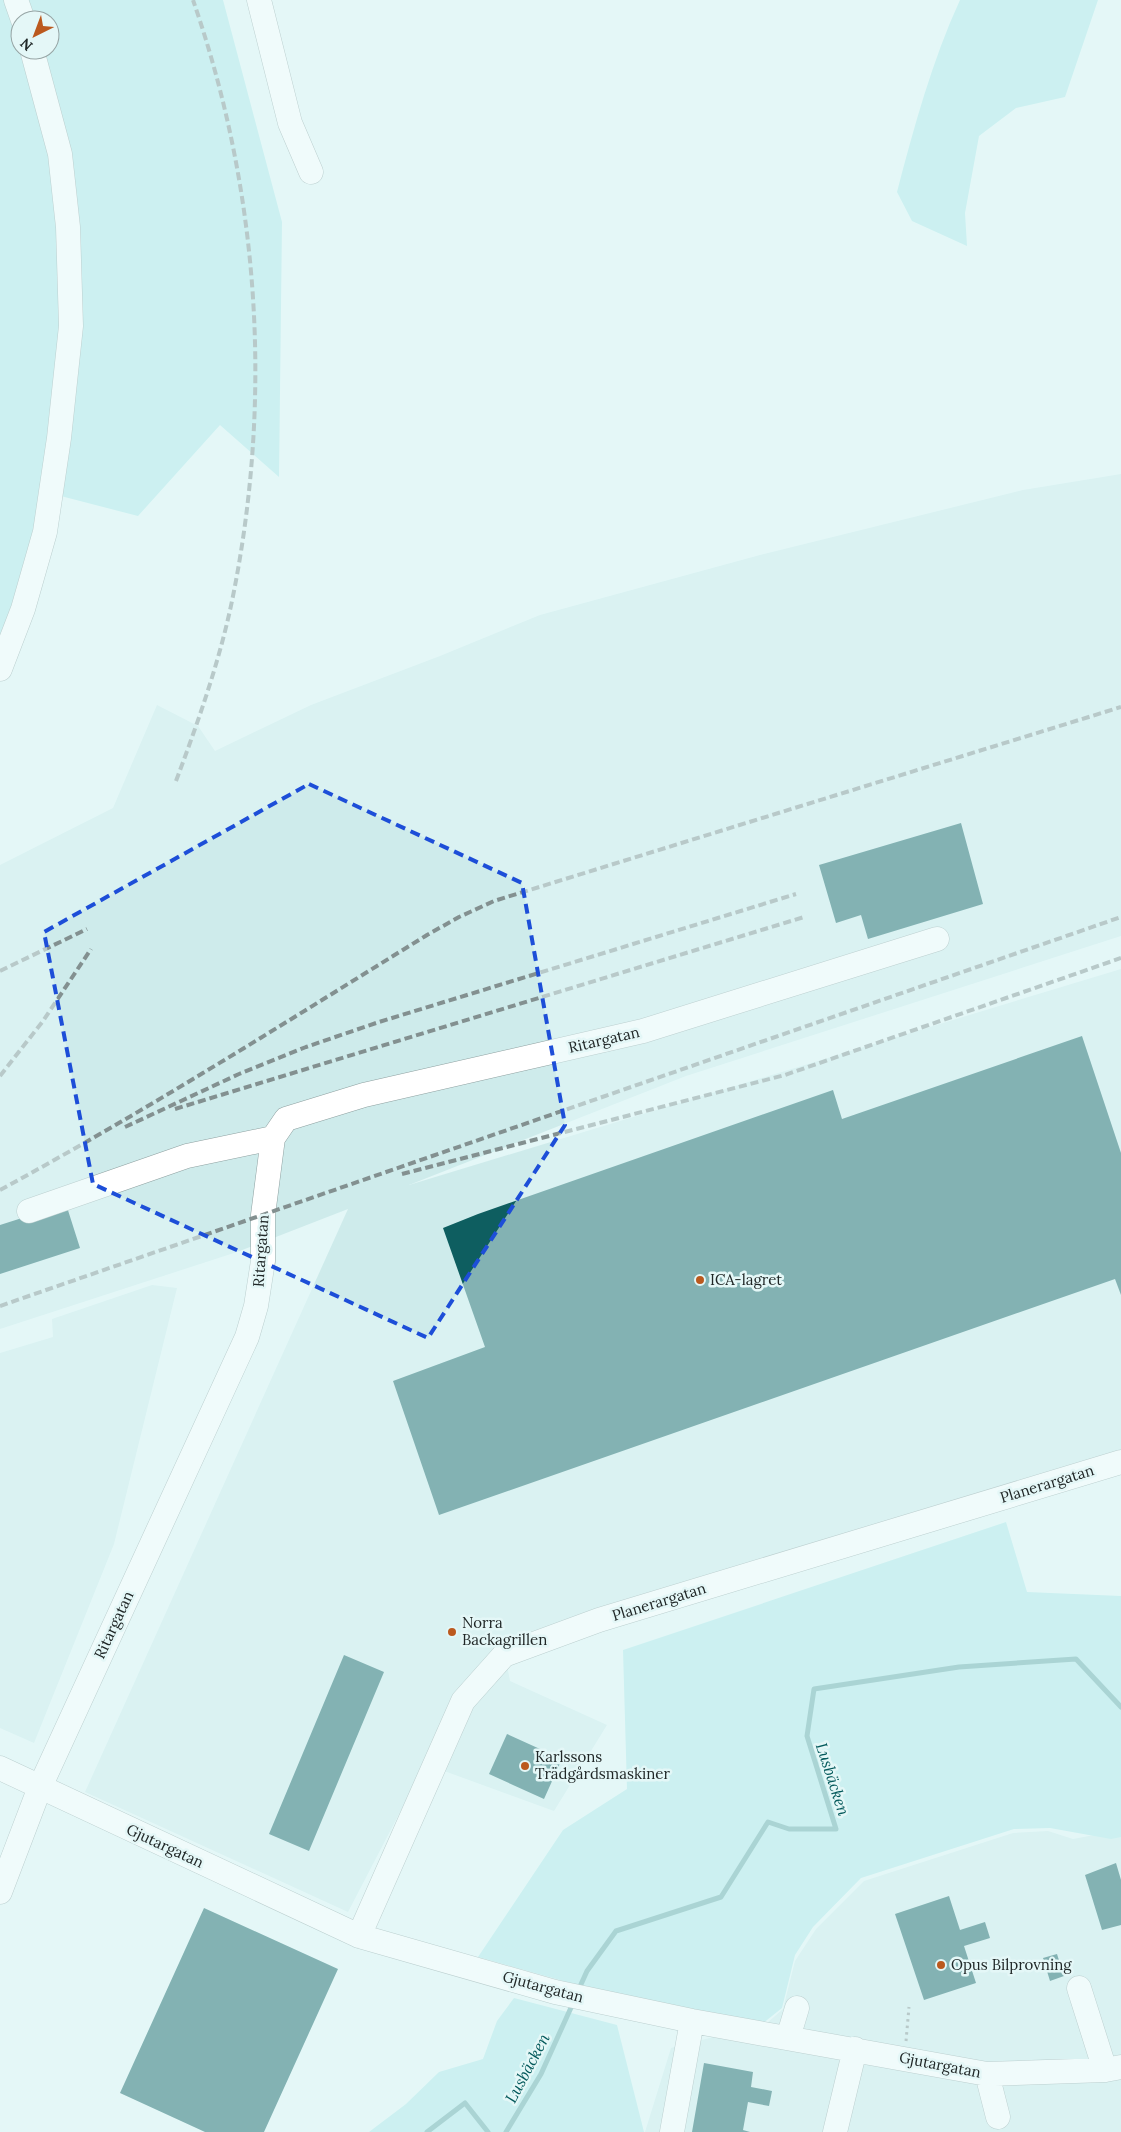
<svg xmlns="http://www.w3.org/2000/svg" width="1121" height="2132" font-family="Lora,serif">
	<rect width="100%" height="100%" fill="#e4f7f7"/>
	<path fill="#ceebeb" d="M 1121,474 L 1121,936 L 686,1076 L 409,1185 L 1121,969 L 1121,1462 L 505,1655 L 510,1681 L 607,1725 L 554,1811 L 425,1764 L 348,1912 L 85,1792 L 348,1209 L 237,1252 L 0,1329 L 0,865 L 113,808 L 157,705 L 198,726 L 215,751 L 311,705 L 440,656 L 540,615 L 760,555 L 1023,490 Z
		M 152,1285 L 177,1288 L 114,1544 L 34,1743 L 0,1728 L 0,1353 L 53,1337 L 52,1319 Z
		M 1121,1830 L 1121,2132 L 645,2132 L 671,2048 L 767,2023 L 783,2009 L 795,1961 L 816,1929 L 864,1881 L 1013,1833 L 1048,1831 L 1073,1839 Z"/>
	<path fill="#afe7e8" fill-rule="evenodd" d="M 0,0 L 223,0 L 282,222 L 279,477 L 220,425 L 138,516 L 53,494 L 0,652 ZM 20,20 L 50,20 L 50,50 L 20,50 Z
		M 960,0 L 1098,0 L 1065,97 L 1016,108 L 979,136 L 965,213 L 967,246 L 912,221 L 897,192 C 914,127 932,61 960,0 Z
		M 1006,1522 L 1027,1592 L 1121,1596 L 1121,1837 L 1111,1839 L 1050,1828 L 1014,1829 L 861,1878 L 813,1927 L 795,1955 L 782,2008 L 757,2028 L 610,1994 L 478,1957 L 563,1830 L 627,1789 L 623,1650 Z
		M 514,1998 L 617,2025 L 644,2132 L 369,2132 L 406,2104 L 439,2072 L 483,2059 L 497,2021 Z"/>
	<g fill="none" stroke-linecap="round" stroke-linejoin="round">
		<path stroke="#65a8a9" stroke-width="5" d="M 578,1991 L 587,1971 L 616,1931 L 721,1897 L 768,1822 L 789,1829 L 836,1829 L 807,1736 L 814,1689 L 959,1667 L 1076,1659 L 1121,1707
			M 427,2132 L 465,2103 L 488,2132
			M 506,2132 L 541,2074 L 574,2001"/>
	</g>
	<path fill="#0e5e60" d="M 961,823 L 983,904 L 868,939 L 861,915 L 836,923 L 819,865 Z
		M 1082,1036 L 1121,1153 L 1121,1295 L 1115,1279 L 439,1515 L 393,1381 L 485,1347 L 443,1228 L 478,1214 L 833,1090 L 842,1119 Z
		M 66,1204 L 80,1248 L 0,1274 L 0,1225 Z
		M 344,1655 L 384,1672 L 309,1851 L 269,1834 Z
		M 507,1734 L 562,1759 L 544,1799 L 489,1774 Z
		M 1116,1863 L 1121,1880 L 1121,1925 L 1102,1930 L 1085,1875 Z
		M 949,1896 L 960,1930 L 985,1922 L 990,1938 L 964,1946 L 976,1983 L 924,2000 L 895,1914 Z
		M 204,1908 L 338,1969 L 264,2132 L 205,2132 L 120,2093 Z
		M 1057,1954 L 1064,1976 L 1050,1981 L 1043,1958 Z
		M 704,2063 L 753,2072 L 751,2087 L 772,2091 L 769,2106 L 748,2102 L 743,2130 L 750,2132 L 692,2132 Z"/>
	<g fill="none" stroke-linecap="round" stroke-linejoin="round">
		<g stroke="#8ea0a0" stroke-width="25">
			<path id="minor" d="M 16,0 L 23,20
				M 259,0 L 290,123 L 311,172
				M 0,669 L 23,609 L 45,532 L 59,438 L 71,326 L 68,227 L 60,154 L 32,50
				M 29,1211 L 187,1156 L 273,1138
				M 0,1768 L 359,1936 L 555,1992 L 692,2021 L 987,2074 L 1105,2070 L 1121,2067
				M 0,1892 L 40,1787 L 247,1337 L 256,1306 L 263,1261 L 263,1215 L 273,1138 L 286,1119 L 364,1095 L 643,1031 L 937,939
				M 359,1936 L 463,1701 L 504,1655 L 599,1620 L 1121,1462
				M 1079,1988 L 1105,2070
				M 788,2038 L 797,2008
				M 987,2074 L 998,2117
				M 672,2132 L 692,2021
				M 835,2132 L 855,2049"/>
		</g>
		<path stroke="#839090" stroke-width="3" stroke-dasharray="2.5 4" stroke-linecap="butt" d="M 906,2041 L 909,2007"/>
		<use href="#minor" stroke="#fff" stroke-width="24"/>
		<path stroke="#839090" stroke-width="4" stroke-dasharray="8 4" stroke-linecap="butt" d="M 176,781 C 198,722 219,663 232,601 C 273,400 260,194 193,0
			M 0,971 L 87,929
			M 0,1076 L 43,1021 L 91,949
			M 175,1109 L 804,917
			M 125,1127 L 239,1074 L 306,1047 L 379,1022 L 796,894
			M 402,1174 L 785,1075 L 1121,958
			M 0,1190 C 146,1111 286,1022 427,935 L 459,917 L 494,901 L 1121,707
			M 0,1306 L 1121,917"/>
	</g>
	<path d="M0 0H1121V2132H0ZM 309,784 L 522,883 L 565,1125 L 428,1338 L 93,1184 L 44,932 Z" fill="#e4f7f7" fill-opacity=".55" fill-rule="evenodd"/>
	<path fill="none" stroke="#1d4ed8" stroke-width="4" stroke-dasharray="10 6" stroke-linejoin="round" d="M 309,784 L 522,883 L 565,1125 L 428,1338 L 93,1184 L 44,932 Z"/>
	<g fill="#bb591e" stroke="#e4f7f7" stroke-width="2">
		<circle cx="700" cy="1280" r="5"/>
		<circle cx="452" cy="1632" r="5"/>
		<circle cx="525" cy="1766" r="5"/>
		<circle cx="941" cy="1965" r="5"/>
	</g>
	<g text-anchor="middle" stroke-width="5" stroke-linejoin="round" paint-order="stroke">
		<g font-size="15" fill="#202727" stroke="#e4f7f7">
			<text transform="translate(604 1040) rotate(-13)" y="5">Ritargatan</text>
			<text transform="translate(261 1251) rotate(-86)" y="5">Ritargatan</text>
			<text transform="translate(1047 1484) rotate(-17)" y="5">Planerargatan</text>
			<text transform="translate(659 1602) rotate(-17)" y="5">Planerargatan</text>
			<text transform="translate(114 1625) rotate(-65)" y="5">Ritargatan</text>
			<text transform="translate(165 1846) rotate(25)" y="5">Gjutargatan</text>
			<text transform="translate(543 1987) rotate(15)" y="5">Gjutargatan</text>
			<text transform="translate(940 2065) rotate(11)" y="5">Gjutargatan</text>
		</g>
		<g font-size="15" fill="#202727" stroke="#e4f7f7" text-anchor="start">
			<text x="710" y="1285">ICA-lagret</text>
			<text x="462" y="1628">Norra<tspan x="462" dy="17">Backagrillen</tspan></text>
			<text x="535" y="1762">Karlssons<tspan x="535" dy="17">Trädgårdsmaskiner</tspan></text>
			<text x="951" y="1970">Opus Bilprovning</text>
		</g>
		<g font-size="16" font-style="italic" fill="#055a5c" stroke="#e4f7f7">
			<text transform="translate(833 1779) rotate(72)" y="6">Lusbäcken</text>
			<text transform="translate(527 2068) rotate(-62)" y="6">Lusbäcken</text>
		</g>
	</g>
	<g transform="translate(35 35) rotate(222)"><circle r="24" fill="#e4f7f7" stroke="#96a4a4"/>
	<path d="M0-4L9 19L0 12L-9 19Z" fill="#bb591e"/>
	<text y="-8" font-size="14" font-weight="bold" text-anchor="middle" fill="#202727">N</text>
	</g>
</svg>
